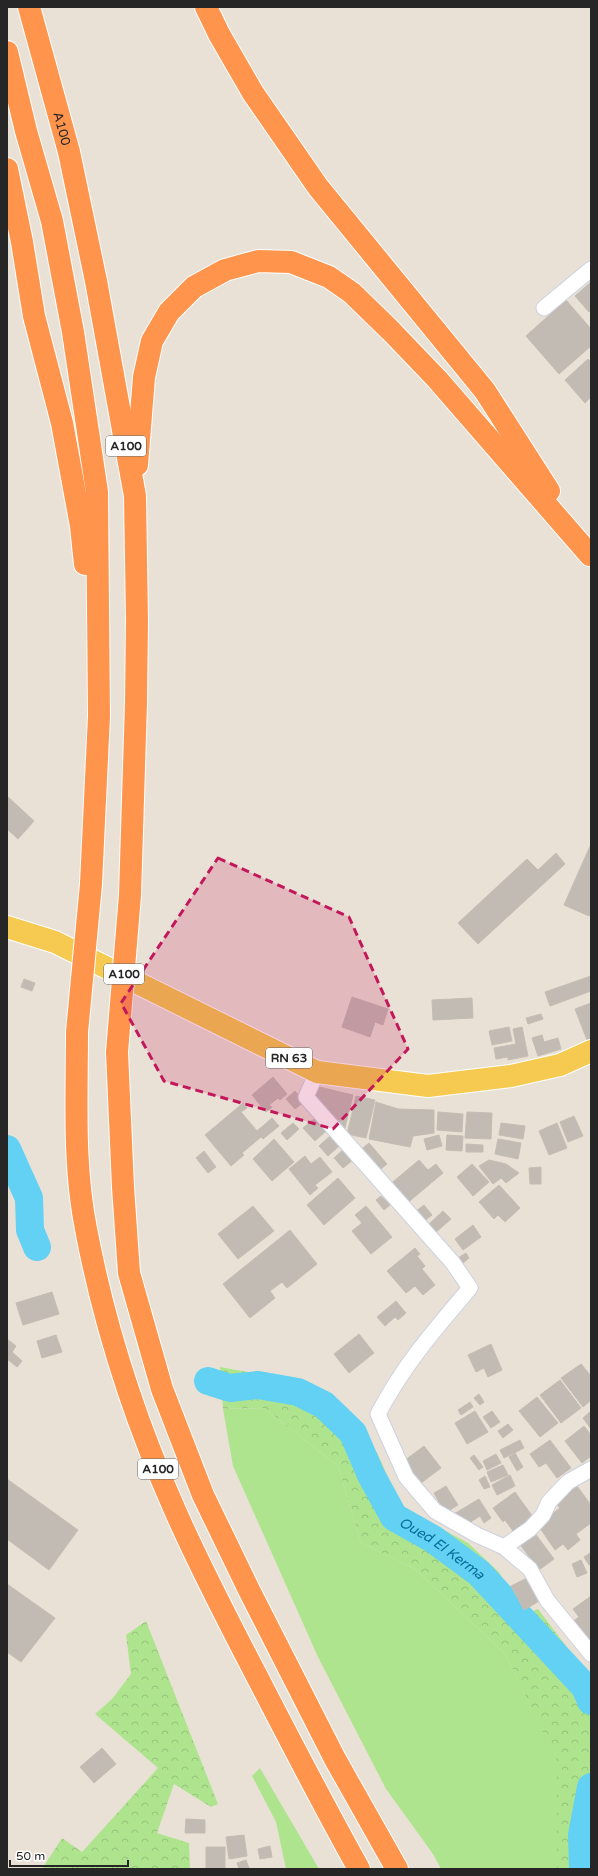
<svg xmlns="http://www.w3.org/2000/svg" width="598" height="1876" font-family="'Varela Round',sans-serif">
	<defs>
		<pattern id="forest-crowns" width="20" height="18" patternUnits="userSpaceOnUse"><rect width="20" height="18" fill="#afe48f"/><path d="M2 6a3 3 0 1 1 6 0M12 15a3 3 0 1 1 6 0" fill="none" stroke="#96c37b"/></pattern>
	</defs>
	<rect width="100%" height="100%" fill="#eae1d6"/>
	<path fill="#afe48f" d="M 264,1408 L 338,1466 L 361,1543 L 415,1569 L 505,1654 L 558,1760 L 557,1869 L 441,1869 L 433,1854 L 386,1789 L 318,1657 L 233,1466 L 223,1409 Z
		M 260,1768 L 319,1869 L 286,1869 L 276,1822 L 252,1776 Z"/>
	<path fill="url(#forest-crowns)" d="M 220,1367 L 287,1379 L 346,1412 L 377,1453 L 402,1507 L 468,1543 L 499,1572 L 523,1615 L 538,1609 L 591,1679 L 591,1869 L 557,1869 L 557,1760 L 505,1654 L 415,1569 L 361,1543 L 338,1466 L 264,1408 L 223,1409 Z
		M 146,1621 L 218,1804 L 211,1807 L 174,1784 L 157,1833 L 189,1843 L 190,1869 L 42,1869 L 62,1838 L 82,1852 L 158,1768 L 95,1714 L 112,1699 L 131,1674 L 126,1635 Z"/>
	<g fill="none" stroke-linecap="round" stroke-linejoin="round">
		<g stroke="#63d1f3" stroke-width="28">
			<path d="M 7,1149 L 29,1198 L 30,1230 L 37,1247"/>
			<path id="s1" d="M 208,1381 L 230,1388 L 258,1385 L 298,1392 L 324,1405 L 353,1433 L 371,1475 L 394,1517 L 433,1539 L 479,1573 L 585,1687 L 591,1701"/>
			<path d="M 583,1869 L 582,1835 L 591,1787"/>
		</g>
	</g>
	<path fill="#c1bbb4" stroke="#c5bdb1" d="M 591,282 L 591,311 L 589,312 L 575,296 Z
		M 566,300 L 591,329 L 591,346 L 559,374 L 526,336 Z
		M 588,359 L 591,362 L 591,397 L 585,403 L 565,380 Z
		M 7,796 L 34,821 L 18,839 L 7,829 Z
		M 591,844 L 591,911 L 589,916 L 564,905 Z
		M 556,853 L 565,864 L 478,944 L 458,923 L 527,859 L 538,870 Z
		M 591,976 L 591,991 L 550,1006 L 545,992 Z
		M 24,979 L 35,983 L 32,991 L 21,987 Z
		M 352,997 L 388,1009 L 383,1025 L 375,1022 L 370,1037 L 342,1027 Z
		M 472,998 L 473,1018 L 433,1020 L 432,1000 Z
		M 591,1003 L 591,1038 L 587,1040 L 575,1009 Z
		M 541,1014 L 543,1019 L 528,1024 L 526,1018 Z
		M 509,1027 L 512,1041 L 492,1045 L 489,1031 Z
		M 522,1027 L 528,1056 L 508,1060 L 508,1057 L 496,1059 L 494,1048 L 516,1044 L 513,1029 Z
		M 542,1035 L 544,1042 L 558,1038 L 561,1049 L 538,1056 L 532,1038 Z
		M 273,1077 L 287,1094 L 280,1100 L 278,1098 L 269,1105 L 272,1107 L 266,1112 L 252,1095 Z
		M 315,1086 L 353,1095 L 345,1128 L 338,1127 L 340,1120 L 331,1118 L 311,1098 Z
		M 295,1091 L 304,1102 L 295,1109 L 286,1099 Z
		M 356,1096 L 375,1100 L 366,1138 L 347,1134 Z
		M 376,1102 L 398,1109 L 434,1110 L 434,1133 L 413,1136 L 410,1147 L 369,1139 Z
		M 243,1103 L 247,1108 L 241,1112 L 257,1131 L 272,1118 L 279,1126 L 263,1139 L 261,1137 L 242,1153 L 244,1155 L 231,1166 L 205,1135 Z
		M 438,1112 L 463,1114 L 462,1132 L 437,1130 Z
		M 467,1112 L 492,1113 L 491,1139 L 465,1138 Z
		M 574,1116 L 583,1136 L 568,1142 L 560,1122 Z
		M 315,1118 L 327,1130 L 315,1141 L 303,1128 Z
		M 293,1123 L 299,1129 L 287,1140 L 281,1133 Z
		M 501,1123 L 525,1126 L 523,1139 L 499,1135 Z
		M 557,1123 L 567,1148 L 549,1155 L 539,1131 Z
		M 439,1135 L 442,1146 L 427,1150 L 424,1139 Z
		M 447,1135 L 463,1136 L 462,1151 L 446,1150 Z
		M 330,1136 L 339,1146 L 328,1156 L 319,1146 Z
		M 274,1139 L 294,1162 L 272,1181 L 253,1159 Z
		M 498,1139 L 521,1143 L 518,1159 L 495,1154 Z
		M 369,1143 L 387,1164 L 376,1173 L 358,1152 Z
		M 466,1144 L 483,1145 L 483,1152 L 466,1152 Z
		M 345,1148 L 354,1159 L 343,1168 L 334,1158 Z
		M 204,1151 L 216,1167 L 208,1173 L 196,1158 Z
		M 305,1156 L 311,1164 L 320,1157 L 332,1172 L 315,1185 L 318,1188 L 310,1195 L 289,1169 Z
		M 419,1160 L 428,1170 L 436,1164 L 443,1173 L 405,1205 L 388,1186 Z
		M 489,1160 L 506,1164 L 519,1173 L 506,1183 L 501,1178 L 493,1184 L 479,1166 Z
		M 472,1164 L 489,1182 L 473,1196 L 457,1177 Z
		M 541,1167 L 541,1184 L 530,1184 L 529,1168 Z
		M 338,1178 L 355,1198 L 324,1225 L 307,1205 Z
		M 499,1185 L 520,1208 L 505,1222 L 498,1215 L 494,1219 L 479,1202 Z
		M 381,1196 L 390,1205 L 384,1210 L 376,1200 Z
		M 424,1205 L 432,1215 L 423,1222 L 415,1212 Z
		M 253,1206 L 274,1231 L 238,1259 L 218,1234 Z
		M 366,1206 L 392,1237 L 371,1254 L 352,1231 L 362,1223 L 355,1215 Z
		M 443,1211 L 451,1219 L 435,1233 L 428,1225 Z
		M 473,1225 L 481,1237 L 463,1250 L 455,1239 Z
		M 290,1230 L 317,1264 L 287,1288 L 282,1282 L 270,1291 L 275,1298 L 250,1318 L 223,1284 Z
		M 415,1248 L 420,1254 L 417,1256 L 425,1266 L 422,1269 L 435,1285 L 423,1295 L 415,1286 L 406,1293 L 387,1271 Z
		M 466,1253 L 469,1258 L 462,1264 L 458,1258 Z
		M 52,1292 L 59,1314 L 23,1325 L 16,1303 Z
		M 396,1301 L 406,1313 L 398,1320 L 395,1317 L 385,1326 L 377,1317 Z
		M 359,1334 L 374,1353 L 349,1373 L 334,1354 Z
		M 56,1335 L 62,1352 L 42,1358 L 37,1341 Z
		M 7,1339 L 16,1346 L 12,1352 L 22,1361 L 17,1367 L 7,1359 Z
		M 491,1344 L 502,1370 L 488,1377 L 484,1368 L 476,1372 L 468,1355 Z
		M 581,1364 L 591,1376 L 591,1400 L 583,1407 L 561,1378 Z
		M 560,1380 L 581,1408 L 561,1423 L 540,1395 Z
		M 479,1394 L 484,1402 L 480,1405 L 474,1398 Z
		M 537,1397 L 558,1423 L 540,1437 L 519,1411 Z
		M 470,1402 L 473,1407 L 461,1415 L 458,1410 Z
		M 475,1411 L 488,1432 L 467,1444 L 455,1423 Z
		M 492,1411 L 500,1422 L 491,1428 L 483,1417 Z
		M 591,1411 L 591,1429 L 583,1418 Z
		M 508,1424 L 513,1430 L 503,1438 L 498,1431 Z
		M 584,1426 L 591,1435 L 591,1456 L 582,1463 L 565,1441 Z
		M 520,1440 L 524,1448 L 504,1458 L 500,1450 Z
		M 550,1440 L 571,1468 L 557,1478 L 546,1463 L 539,1467 L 530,1454 Z
		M 424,1446 L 441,1468 L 421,1483 L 404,1461 Z
		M 515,1453 L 523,1467 L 517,1471 L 509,1457 Z
		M 496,1454 L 501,1463 L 487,1470 L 483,1461 Z
		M 474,1455 L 483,1467 L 479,1470 L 470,1458 Z
		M 503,1465 L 508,1475 L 491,1482 L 487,1472 Z
		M 510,1475 L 515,1486 L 497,1495 L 492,1485 Z
		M 485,1476 L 490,1487 L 484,1489 L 479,1480 Z
		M 7,1479 L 78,1530 L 49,1570 L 7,1539 Z
		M 446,1486 L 458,1505 L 445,1513 L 434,1493 Z
		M 577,1486 L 591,1505 L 591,1523 L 576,1534 L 580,1540 L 568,1550 L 563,1544 L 555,1550 L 540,1528 L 549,1521 L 547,1518 L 560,1508 L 555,1502 Z
		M 515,1492 L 533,1517 L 513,1531 L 505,1520 L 503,1522 L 493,1508 Z
		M 479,1499 L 491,1518 L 484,1523 L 480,1516 L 466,1525 L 454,1514 Z
		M 534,1532 L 554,1559 L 539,1570 L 519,1543 Z
		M 590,1553 L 591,1564 L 589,1565 L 584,1557 Z
		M 581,1560 L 587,1573 L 577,1577 L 572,1564 Z
		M 529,1577 L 541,1600 L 524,1610 L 511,1586 Z
		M 7,1584 L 55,1618 L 21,1662 L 7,1652 Z
		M 591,1596 L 591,1643 L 572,1622 L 579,1617 L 573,1609 Z
		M 102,1748 L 116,1764 L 94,1783 L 80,1767 Z
		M 186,1819 L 205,1820 L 205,1833 L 185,1833 Z
		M 244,1835 L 247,1856 L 229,1859 L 226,1837 Z
		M 270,1846 L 272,1857 L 260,1859 L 258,1849 Z
		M 206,1847 L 225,1847 L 225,1868 L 206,1868 Z
		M 246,1860 L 249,1868 L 239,1869 L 237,1863 Z"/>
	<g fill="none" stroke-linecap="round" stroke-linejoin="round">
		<g stroke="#ccd1e1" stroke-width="17">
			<path id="minor" d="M 544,308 L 591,269
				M 317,1072 L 306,1097 L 453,1263 L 470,1288 C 435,1329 403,1366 378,1414 L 406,1477 L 435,1511 L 477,1535 L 504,1547 L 530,1569 L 547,1600 L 591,1654
				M 504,1547 L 530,1529 L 543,1515 L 549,1502 L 568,1482 L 591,1469"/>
		</g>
		<g stroke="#fff" stroke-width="24">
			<path id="primary" d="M 7,927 L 55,942 L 317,1072 L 428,1086 L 511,1076 L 560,1065 L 591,1051"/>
		</g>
		<g stroke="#fff" stroke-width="24">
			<g id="motorway">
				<path id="s2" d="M 29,7 L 69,152 L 96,281 L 135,496 L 137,620 L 136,703 L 130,895"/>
				<path d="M 206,7 L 219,34 L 253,93 L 318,187 L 485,391 L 549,491"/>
				<path d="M 7,52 L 26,131 L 52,221 L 73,332 L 97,492 L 99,716 L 91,884"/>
				<path d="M 7,169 L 22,242 L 34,316 L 62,423 L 81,526 L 85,564"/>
				<path d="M 137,465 L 144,377 L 152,341 L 169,312 L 194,287 L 225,270 L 258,261 L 291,262 L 329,277 L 352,293 L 391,331 L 437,379 L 590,555"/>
				<path d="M 77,1032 C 77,1097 73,1164 86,1229 C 104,1324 135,1420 174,1508 C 201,1570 233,1630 264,1690 C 295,1750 326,1810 359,1869"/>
				<path d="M 117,1052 L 123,1187 L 129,1273 L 162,1389 L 203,1495 L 249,1590 L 335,1759 L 397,1869"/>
			</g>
		</g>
		<use href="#minor" stroke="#fff" stroke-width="15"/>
		<use href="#primary" stroke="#f6ca50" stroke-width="22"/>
		<use href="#motorway" stroke="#ff944d" stroke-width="22"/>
		<g stroke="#fff" stroke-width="24" stroke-linecap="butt">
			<path id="motorway-bridge" d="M 77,1032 L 91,884
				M 117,1052 L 130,895"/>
		</g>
		<use href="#motorway-bridge" stroke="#ff944d" stroke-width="22"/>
	</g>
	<path fill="#c2185b" fill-opacity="0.2" stroke="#c2185b" stroke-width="3" stroke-dasharray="8 5" stroke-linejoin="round" d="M 218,858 L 349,917 L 408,1049 L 333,1129 L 164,1081 L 121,1003 Z"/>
	<g text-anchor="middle" stroke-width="4" stroke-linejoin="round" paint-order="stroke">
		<g fill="#fff" stroke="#676767" stroke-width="1">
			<rect x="106" y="436" width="40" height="20" rx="3"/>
			<rect x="104" y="964" width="40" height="20" rx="3"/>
			<rect x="266" y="1048" width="46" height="20" rx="3"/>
			<rect x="138" y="1459" width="40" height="20" rx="3"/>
		</g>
		<g font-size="12" font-weight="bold" fill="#262626">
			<text x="126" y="450">A100</text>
			<text x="124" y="978">A100</text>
			<text x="289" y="1062">RN 63</text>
			<text x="158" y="1473">A100</text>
		</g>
		<g font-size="13" fill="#262626" stroke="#fff">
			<text dy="5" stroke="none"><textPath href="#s2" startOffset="126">A100</textPath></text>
		</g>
		<g font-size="14" font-style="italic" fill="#076c99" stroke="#fff">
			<text dy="5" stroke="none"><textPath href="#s1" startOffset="312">Oued El Kerma</textPath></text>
		</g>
	</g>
	<rect width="598" height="1876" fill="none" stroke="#262626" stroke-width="16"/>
	<path d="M10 1860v6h118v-6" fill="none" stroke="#262626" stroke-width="2"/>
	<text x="16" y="1860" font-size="12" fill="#262626" stroke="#ffffff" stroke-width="3" paint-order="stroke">50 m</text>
</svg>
